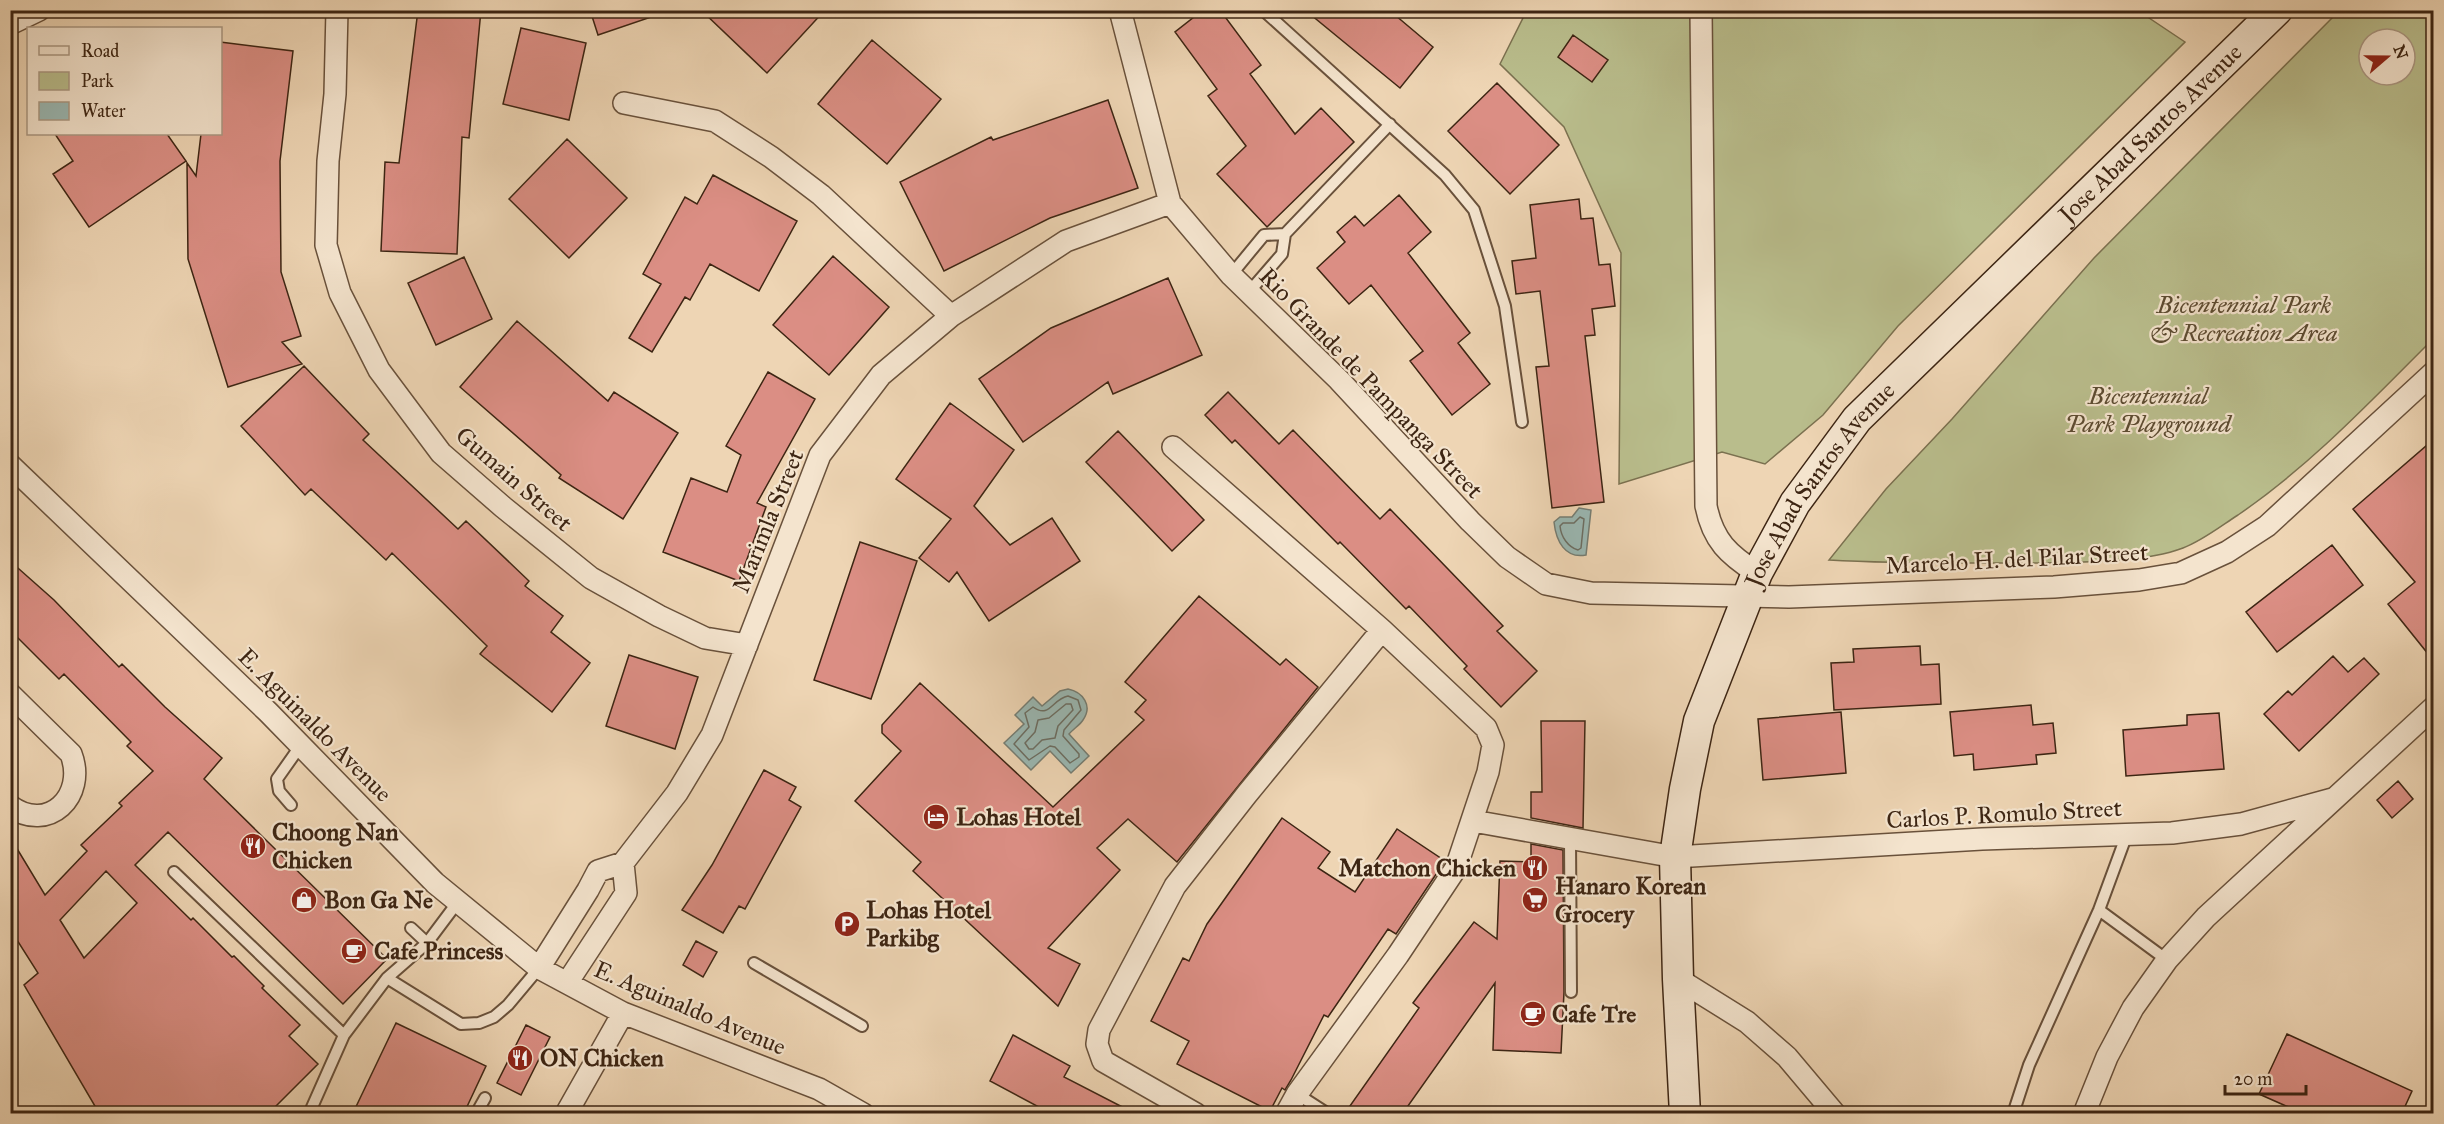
<svg xmlns="http://www.w3.org/2000/svg" width="2444" height="1124" font-family="'IM FELL Great Primer',serif">
	<rect width="100%" height="100%" fill="#eed5b4"/>
	<filter id="stains"><feTurbulence type="fractalNoise" baseFrequency=".00333" numOctaves="4"/><feColorMatrix values="0 0 0 0 .2 0 0 0 0 .09 0 0 0 0 .02 0 0 0 .5 -.17"/></filter>
	<radialGradient id="worn" r=".72"><stop offset=".6" stop-color="#630" stop-opacity="0"/><stop offset="1" stop-color="#630" stop-opacity=".3"/></radialGradient>
	<path fill="#b9bd8c" stroke="#7b7150" stroke-width="1.5" fill-rule="evenodd" d="M 1527,10 L 2137,10 L 2185,42 L 1898,326 L 1823,415 L 1765,464 L 1722,452 L 1619,484 L 1621,253 L 1564,127 L 1500,64 Z
		M 2339,11 L 2433,11 L 2433,339 C 2371,401 2311,465 2238,515 C 2221,526 2202,541 2183,548 C 2140,564 2076,562 2030,563 C 1963,563 1896,564 1829,560 L 1886,489 L 1952,419 L 2094,258 ZM 2369,39 L 2405,39 L 2405,75 L 2369,75 Z"/>
	<path fill="#9ab8b3" stroke="#757d73" stroke-width="1.5" d="M 1579,508 L 1591,510 L 1586,555 C 1565,559 1556,541 1554,522 L 1560,517 L 1572,517 Z
		M 1068,689 C 1083,692 1093,706 1083,720 C 1080,725 1073,729 1069,734 L 1089,756 L 1071,773 L 1050,751 L 1031,770 L 1004,743 L 1024,724 L 1015,715 L 1033,697 L 1042,706 L 1060,691 Z"/>
	<g fill="none" stroke-linecap="round" stroke-linejoin="round">
		<path stroke="#6c6e63" stroke-width="1.5" d="M 1580,517 L 1584,519 L 1581,548 L 1578,550 C 1568,547 1561,537 1560,526 L 1563,523 L 1574,523 Z
			M 1068,696 L 1078,700 L 1081,710 L 1064,730 L 1063,736 L 1079,754 L 1079,757 L 1070,763 L 1055,747 L 1050,746 L 1029,760 L 1014,744 L 1029,727 L 1025,713 L 1033,707 C 1050,719 1052,699 1068,696 Z
			M 1066,704 L 1071,704 L 1073,710 L 1058,726 L 1055,738 L 1042,740 L 1033,749 L 1029,749 L 1025,743 L 1035,732 L 1038,720 L 1049,718 Z"/>
	</g>
	<path fill="#db8e84" stroke="#3d2513" stroke-width="1.5" fill-rule="evenodd" d="M 418,10 L 481,10 L 469,138 L 462,137 L 457,254 L 381,251 L 385,162 L 399,163 Z
		M 590,10 L 660,10 L 660,14 L 598,35 Z
		M 701,10 L 825,10 L 767,73 Z
		M 1203,10 L 1220,10 L 1261,65 L 1250,74 L 1295,134 L 1321,108 L 1354,142 L 1267,227 L 1217,174 L 1246,146 L 1208,96 L 1217,89 L 1175,32 Z
		M 1305,10 L 1389,10 L 1433,47 L 1400,88 Z
		M 521,28 L 586,43 L 569,120 L 503,104 Z
		M 1573,35 L 1608,60 L 1592,82 L 1558,57 Z
		M 872,40 L 941,99 L 887,164 L 818,104 Z
		M 220,42 L 293,51 L 280,161 L 281,272 L 301,336 L 282,342 L 302,364 L 228,387 L 188,259 L 187,163 L 196,176 L 201,134 L 220,134 Z
		M 1497,83 L 1559,145 L 1510,194 L 1448,131 Z
		M 1108,100 L 1138,188 L 1050,218 L 944,271 L 900,182 L 991,137 L 993,140 Z
		M 55,134 L 167,134 L 186,161 L 89,227 L 53,174 L 73,161 Z
		M 567,139 L 627,198 L 569,258 L 509,199 Z
		M 713,175 L 797,221 L 759,291 L 710,264 L 690,300 L 685,297 L 652,352 L 629,338 L 661,284 L 643,274 L 685,197 L 697,204 Z
		M 1399,195 L 1431,232 L 1408,253 L 1470,333 L 1458,343 L 1490,384 L 1452,415 L 1410,361 L 1423,351 L 1371,285 L 1349,304 L 1317,268 L 1345,242 L 1337,232 L 1355,216 L 1364,226 Z
		M 1579,199 L 1581,219 L 1593,218 L 1599,265 L 1610,264 L 1615,306 L 1592,309 L 1595,335 L 1585,336 L 1604,502 L 1552,508 L 1536,367 L 1549,366 L 1540,291 L 1516,294 L 1512,261 L 1536,258 L 1530,205 Z
		M 833,256 L 889,307 L 829,375 L 773,325 Z
		M 464,257 L 492,319 L 436,345 L 408,283 Z
		M 1168,278 L 1202,355 L 1113,394 L 1108,382 L 1023,442 L 979,379 L 1051,328 Z
		M 517,321 L 608,401 L 614,392 L 678,433 L 623,519 L 559,478 L 561,475 L 460,387 Z
		M 304,366 L 369,434 L 363,440 L 458,529 L 466,521 L 529,581 L 525,586 L 563,616 L 551,632 L 590,663 L 552,712 L 480,654 L 487,646 L 392,553 L 386,560 L 311,489 L 305,495 L 241,426 Z
		M 768,372 L 815,399 L 757,503 L 766,507 L 739,581 L 663,552 L 691,478 L 727,492 L 741,455 L 726,446 Z
		M 1228,392 L 1279,444 L 1293,430 L 1380,519 L 1390,509 L 1503,626 L 1497,631 L 1537,671 L 1501,707 L 1464,669 L 1467,666 L 1409,606 L 1406,609 L 1340,542 L 1338,544 L 1235,440 L 1232,443 L 1205,415 Z
		M 950,403 L 1014,450 L 974,506 L 1010,545 L 1052,518 L 1080,561 L 989,621 L 957,572 L 949,582 L 919,558 L 951,519 L 896,479 Z
		M 1118,431 L 1204,520 L 1172,551 L 1086,462 Z
		M 2433,440 L 2433,660 L 2388,604 L 2415,582 L 2353,509 Z
		M 860,542 L 917,561 L 871,699 L 814,680 Z
		M 2332,545 L 2363,585 L 2277,652 L 2246,612 Z
		M 10,561 L 54,600 L 119,667 L 122,664 L 165,707 L 222,758 L 204,779 L 387,959 L 343,1004 L 168,832 L 135,865 L 191,920 L 193,918 L 232,957 L 234,956 L 264,986 L 262,988 L 300,1025 L 289,1036 L 318,1064 L 269,1113 L 99,1113 L 24,985 L 38,973 L 10,929 L 10,837 L 45,895 L 87,851 L 81,845 L 122,806 L 119,803 L 153,771 L 127,746 L 131,742 L 64,674 L 59,679 L 10,630 ZM 106,871 L 137,903 L 84,958 L 60,920 Z
		M 1199,596 L 1280,665 L 1286,659 L 1318,687 L 1177,862 L 1128,819 L 1097,848 L 1120,870 L 1048,948 L 1080,964 L 1058,1006 L 913,871 L 921,862 L 855,801 L 901,751 L 882,733 L 882,725 L 920,683 L 1053,807 L 1144,720 L 1135,712 L 1146,700 L 1125,682 Z
		M 1920,646 L 1921,665 L 1939,664 L 1941,704 L 1834,710 L 1831,663 L 1854,662 L 1853,649 Z
		M 629,655 L 698,677 L 675,749 L 606,726 Z
		M 2333,656 L 2348,672 L 2364,658 L 2379,674 L 2299,751 L 2264,714 L 2288,691 L 2292,695 Z
		M 2031,705 L 2033,725 L 2053,723 L 2056,753 L 2036,755 L 2037,764 L 1974,770 L 1973,754 L 1954,756 L 1950,712 Z
		M 1841,712 L 1846,773 L 1763,780 L 1758,719 Z
		M 2219,713 L 2224,769 L 2126,776 L 2123,730 L 2187,725 L 2187,715 Z
		M 1541,721 L 1585,721 L 1583,828 L 1531,818 L 1531,792 L 1542,792 Z
		M 764,770 L 796,787 L 789,800 L 801,807 L 745,909 L 739,906 L 723,933 L 682,910 L 712,865 Z
		M 2398,781 L 2413,799 L 2392,818 L 2377,800 Z
		M 1282,818 L 1330,852 L 1318,868 L 1355,892 L 1397,829 L 1445,861 L 1396,934 L 1388,929 L 1328,1017 L 1324,1015 L 1291,1080 L 1285,1090 L 1282,1088 L 1270,1111 L 1177,1064 L 1189,1041 L 1151,1021 L 1183,958 L 1189,961 L 1207,924 Z
		M 1531,844 L 1563,850 L 1564,992 L 1561,1053 L 1493,1050 L 1495,983 L 1403,1113 L 1345,1113 L 1419,1008 L 1413,1003 L 1474,922 L 1497,939 L 1500,861 L 1531,862 Z
		M 696,941 L 717,952 L 703,977 L 683,965 Z
		M 396,1023 L 486,1066 L 464,1113 L 353,1113 Z
		M 526,1025 L 550,1037 L 521,1095 L 497,1083 Z
		M 2287,1034 L 2412,1091 L 2402,1113 L 2302,1113 L 2259,1094 Z
		M 1013,1035 L 1070,1066 L 1064,1077 L 1134,1113 L 1050,1113 L 990,1081 Z"/>
	<g fill="none" stroke-linecap="round" stroke-linejoin="round">
		<g stroke="#69513b" stroke-width="14">
			<path id="service" d="M 1263,10 L 1445,175 L 1474,210 L 1505,306 L 1522,422
				M 1231,275 L 1264,235 L 1285,234
				M 1249,292 L 1282,254 L 1285,234 L 1390,124
				M 291,805 L 279,791 L 277,779 L 301,745
				M 1570,839 L 1571,992
				M 174,872 L 344,1035
				M 2099,910 L 2167,960
				M 411,928 L 427,943
				M 754,963 L 862,1026
				M 387,978 L 461,1024 L 479,1023 L 494,1017 L 508,1005 L 539,968
				M 1297,1094 L 1328,1114
				M 309,1114 L 344,1035 L 387,978 L 427,943 L 457,903
				M 476,1114 L 485,1098
				M 2013,1114 L 2029,1065 L 2099,910 L 2127,834"/>
		</g>
		<g stroke="#69513b" stroke-width="24">
			<path id="minor" d="M 337,10 L 335,94 L 328,161 L 326,245 L 340,293 L 379,370 L 441,453 L 503,507 L 591,578 L 659,616 L 705,638 L 747,645
				M 1120,10 L 1170,203 L 1231,275 L 1339,380 L 1470,521 L 1507,557 L 1546,584 L 1591,593 L 1789,597 L 2054,587 L 2139,580 L 2181,573 L 2227,552 L 2267,526 L 2434,372
				M 1701,10 L 1706,506 C 1713,541 1729,555 1757,573
				M 10,24 L 39,10
				M 624,103 L 715,121 L 771,157 L 821,195 L 951,316
				M 1173,447 L 1382,630 L 1486,728 L 1493,745 L 1488,772 L 1456,868 L 1398,955 L 1297,1094 L 1286,1114
				M 10,465 L 268,712 L 435,883 L 539,968 L 623,1013 L 819,1089 L 863,1114
				M 10,694 L 71,754 C 87,796 48,834 10,806
				M 1473,821 L 1675,857 L 1982,839 L 2172,833 L 2241,824 L 2332,799
				M 539,968 L 588,890 L 598,871 L 623,863
				M 1678,979 L 1747,1022 L 1787,1057 L 1835,1114
				M 567,983 L 626,893 L 623,863 L 677,793 L 712,735 L 820,455 L 881,375 L 951,316 L 1066,241 L 1170,203
				M 566,1114 L 623,1013
				M 1196,1114 L 1103,1061 L 1097,1044 L 1099,1030 L 1175,886 L 1247,794 L 1382,630
				M 2084,1114 L 2107,1057 L 2133,1008 L 2167,960 L 2206,917 L 2434,707"/>
		</g>
		<g stroke="#3d2513" stroke-width="33">
			<g id="secondary">
				<path id="s1" d="M 1685,1114 L 1678,979 L 1675,857 L 1685,789 L 1699,721 L 1757,573 L 1795,503 L 1857,419 L 2277,10"/>
			</g>
		</g>
		<use href="#service" stroke="#f4e4ce" stroke-width="10"/>
		<use href="#minor" stroke="#f4e4ce" stroke-width="21"/>
		<use href="#secondary" stroke="#f4e4ce" stroke-width="30"/>
	</g>
	<defs>
		<g id="hotel-disc" transform="scale(1.35)"><circle r="9.5" fill="#8f2418" stroke="#f4e4ce"/><path d="M-6-4.5h1.5V1H6V5H4.5V3h-9V5H-6ZM-4 0a1.8 1.8 0 1 1 3.6 0ZM.5 0V-2.5h3Q6-2.5 6 0Z" fill="#fff"/></g>
		<g id="restaurant-disc" transform="scale(1.35)"><circle r="9.5" fill="#8f2418" stroke="#f4e4ce"/><path d="M-5-6h1v4h1v-4h1v4h1v-4h1v5L-1.5 .5V6h-2V.5L-5-1ZM5-6V6H3V1.5H1.5Q1.5-4 5-6Z" fill="#fff"/></g>
		<g id="shop-disc" transform="scale(1.35)"><circle r="9.5" fill="#8f2418" stroke="#f4e4ce"/><path d="M-5-2.5h2.3a2.7 3.5 0 0 1 5.4 0H5L5.5 6h-11ZM-1.5-2.5h3a1.5 2.3 0 0 0-3 0Z" fill="#fff"/></g>
		<g id="supermarket-disc" transform="scale(1.35)"><circle r="9.5" fill="#8f2418" stroke="#f4e4ce"/><path d="M-6-5.5h2.5l.6 2H6L4.5 2H-2.5L-4.4-4H-6ZM-1.5 3.2a1.3 1.3 0 1 0 .1 0ZM3 3.2a1.3 1.3 0 1 0 .1 0Z" fill="#fff"/></g>
		<g id="parking-disc" transform="scale(1.35)"><circle r="9.5" fill="#8f2418" stroke="#f4e4ce"/><path d="M-3.5-5.5H1a3.5 3.5 0 0 1 0 7H-1V5.5H-3.5ZM-1-3.4V-.6H.8a1.4 1.4 0 0 0 0-2.8Z" fill="#fff"/></g>
		<g id="cafe-disc" transform="scale(1.35)"><circle r="9.5" fill="#8f2418" stroke="#f4e4ce"/><path d="M-5.5-4.5H6V0H3Q3 3.5 0 3.5H-2.5Q-5.5 3.5-5.5 0ZM3-3.2v2h1.7v-2ZM-6 4.5H4V6H-6Z" fill="#fff"/></g>
	</defs>
	<g fill-rule="evenodd">
		<use href="#hotel-disc" x="936" y="817"/>
		<use href="#restaurant-disc" x="253" y="846"/>
		<use href="#restaurant-disc" x="1535" y="868"/>
		<use href="#shop-disc" x="304" y="900"/>
		<use href="#supermarket-disc" x="1535" y="900"/>
		<use href="#parking-disc" x="847" y="924"/>
		<use href="#cafe-disc" x="354" y="951"/>
		<use href="#cafe-disc" x="1533" y="1014"/>
		<use href="#restaurant-disc" x="520" y="1058"/>
	</g>
	<g text-anchor="middle" stroke-width="4.5" stroke-linejoin="round" paint-order="stroke">
		<g font-size="24" fill="#3d2513" stroke="#f4e4ce">
			<text dy="8" stroke="none"><textPath href="#s1" startOffset="1148">Jose Abad Santos Avenue</textPath></text>
			<text transform="translate(1371 383) rotate(46)" y="8">Rio Grande de Pampanga Street</text>
			<text transform="translate(514 479) rotate(41)" y="8">Gumain Street</text>
			<text dy="8" stroke="none"><textPath href="#s1" startOffset="663">Jose Abad Santos Avenue</textPath></text>
			<text transform="translate(768 521) rotate(-68)" y="8">Marimla Street</text>
			<text transform="translate(2017 559) rotate(-3)" y="8">Marcelo H. del Pilar Street</text>
			<text transform="translate(315 725) rotate(45)" y="8">E. Aguinaldo Avenue</text>
			<text transform="translate(2004 814) rotate(-3)" y="8">Carlos P. Romulo Street</text>
			<text transform="translate(690 1008) rotate(23)" y="8">E. Aguinaldo Avenue</text>
		</g>
		<g font-size="24" font-style="italic" fill="#5c4b31" stroke="#f4e4ce">
			<text x="2244" y="313">Bicentennial Park<tspan x="2244" dy="28">&amp; Recreation Area</tspan></text>
			<text x="2148" y="404">Bicentennial<tspan x="2148" dy="28">Park Playground</tspan></text>
		</g>
		<g font-size="24" font-weight="bold" fill="#3d2513" stroke="#f4e4ce" text-anchor="start">
			<text x="956" y="825">Lohas Hotel</text>
			<text x="272" y="840">Choong Nan<tspan x="272" dy="28">Chicken</tspan></text>
			<text x="1516" y="876" text-anchor="end">Matchon Chicken</text>
			<text x="1555" y="894">Hanaro Korean<tspan x="1555" dy="28">Grocery</tspan></text>
			<text x="324" y="908">Bon Ga Ne</text>
			<text x="866" y="918">Lohas Hotel<tspan x="866" dy="28">Parkibg</tspan></text>
			<text x="374" y="959">Cafe Princess</text>
			<text x="1552" y="1022">Cafe Tre</text>
			<text x="540" y="1066">ON Chicken</text>
		</g>
	</g>
	<rect width="2444" height="1124" fill="none" stroke="#eed5b4" stroke-width="36"/>
	<rect x="12" y="12" width="2420" height="1100" fill="none" stroke="#3d2513" stroke-width="3"/>
	<rect x="18" y="18" width="2408" height="1088" fill="none" stroke="#3d2513" stroke-width="1.5"/>
	<rect x="27" y="27" width="195" height="108" fill="#f4e4ce" stroke="#ab9883" stroke-width="1.5"/>
	<rect x="39" y="46" width="30" height="9" fill="#f4e4ce" stroke="#ab9883" stroke-width="1.5"/>
	<text x="81" y="57" font-size="18" fill="#3d2513">Road</text>
	<rect x="39" y="72" width="30" height="18" fill="#b9bd8c" stroke="#ab9883" stroke-width="1.5"/>
	<text x="81" y="87" font-size="18" fill="#3d2513">Park</text>
	<rect x="39" y="102" width="30" height="18" fill="#9ab8b3" stroke="#ab9883" stroke-width="1.5"/>
	<text x="81" y="117" font-size="18" fill="#3d2513">Water</text>
	<g transform="translate(2387 57) rotate(70)"><circle r="28" fill="#f4e4ce" stroke="#ab9883" stroke-width="1.5"/>
	<path d="M0-4.5L10 22L0 15L-10 22Z" fill="#8f2418"/>
	<text y="-9" font-size="16" font-weight="bold" text-anchor="middle" fill="#3d2513">N</text>
	</g>
	<path d="M2225 1085v9h81v-9" fill="none" stroke="#3d2513" stroke-width="3"/>
	<text x="2234" y="1085" font-size="18" fill="#3d2513" stroke="#f4e4ce" stroke-width="4.5" paint-order="stroke">20 m</text>
	<rect width="100%" height="100%" filter="url(#stains)"/>
	<rect width="100%" height="100%" fill="url(#worn)"/>
</svg>
